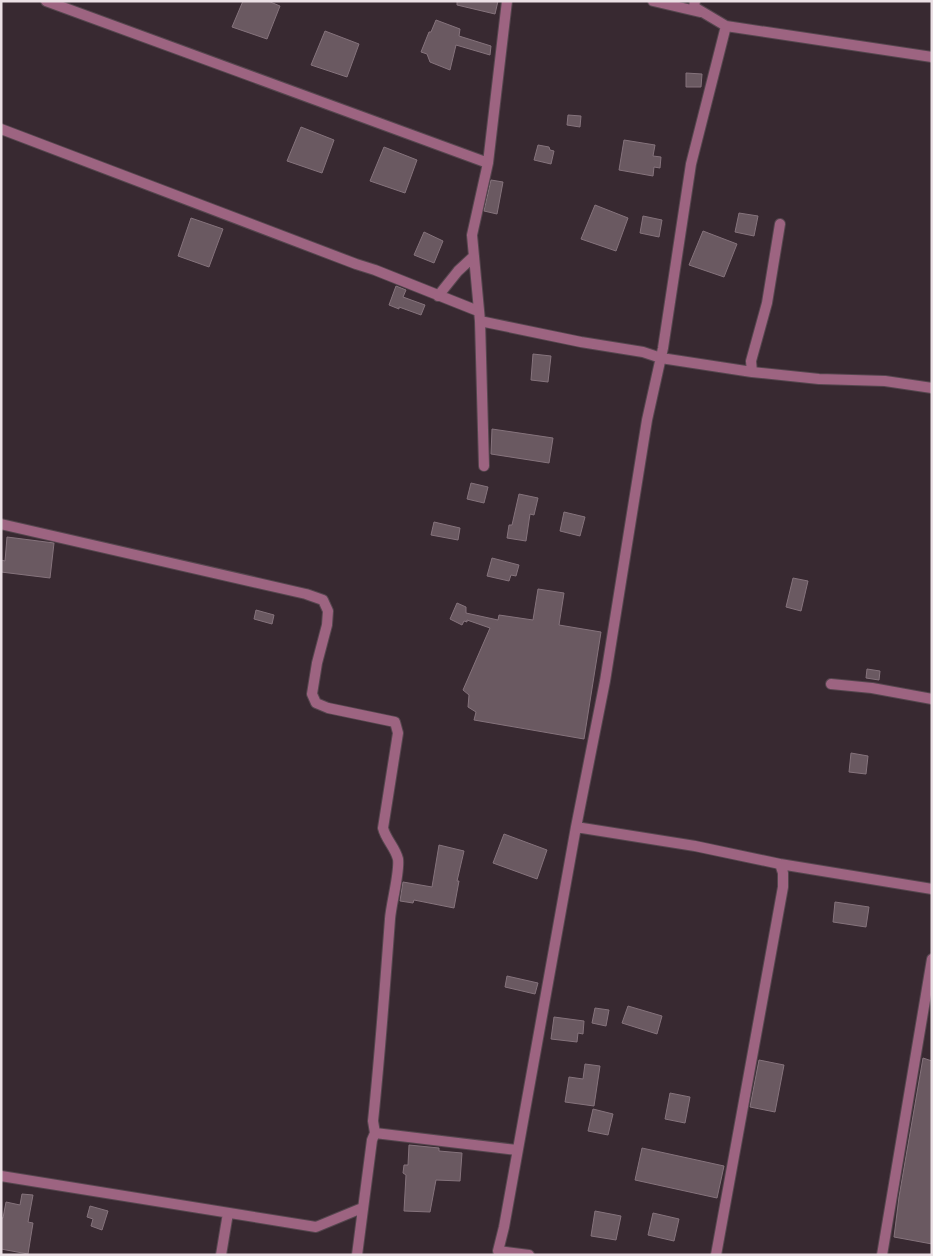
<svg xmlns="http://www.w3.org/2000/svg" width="933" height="1256" font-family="'Work Sans',sans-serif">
	<rect width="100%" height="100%" fill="#382931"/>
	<path fill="#6a5961" stroke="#85737c" d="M 243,1 L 268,1 L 280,6 L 267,39 L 232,27 Z
		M 457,1 L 498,1 L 495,14 L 457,5 Z
		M 436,20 L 460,29 L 459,36 L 491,46 L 490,55 L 456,45 L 450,70 L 430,62 L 427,54 L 421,52 L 429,32 L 431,32 Z
		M 325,31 L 359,44 L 347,77 L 311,65 Z
		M 686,73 L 702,74 L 701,87 L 686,87 Z
		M 568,115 L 581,116 L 580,127 L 567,125 Z
		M 301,127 L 334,140 L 322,173 L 287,161 Z
		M 624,140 L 655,145 L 653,156 L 661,157 L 660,168 L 654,167 L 653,176 L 619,170 Z
		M 538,145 L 549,147 L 550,150 L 554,151 L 551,164 L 534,160 Z
		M 384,147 L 417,160 L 405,193 L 370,181 Z
		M 491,180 L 503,182 L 497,214 L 484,211 Z
		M 595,205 L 628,218 L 616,251 L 581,239 Z
		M 739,213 L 758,216 L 754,236 L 735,232 Z
		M 643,216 L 662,220 L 659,237 L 640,233 Z
		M 191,218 L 223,229 L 209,267 L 178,256 Z
		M 703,231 L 737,244 L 724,277 L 689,265 Z
		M 424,232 L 443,241 L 434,263 L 414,255 Z
		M 396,286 L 406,290 L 403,297 L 425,305 L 421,315 L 399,307 L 399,309 L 389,305 Z
		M 533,354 L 551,356 L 548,382 L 531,380 Z
		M 492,429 L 553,438 L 549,463 L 491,454 Z
		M 471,483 L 488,487 L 484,503 L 467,499 Z
		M 519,494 L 538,498 L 534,515 L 530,514 L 526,541 L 507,538 L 509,525 L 512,525 Z
		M 564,512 L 585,517 L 580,536 L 560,531 Z
		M 434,522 L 460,528 L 458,540 L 431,535 Z
		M 7,537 L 54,543 L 50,578 L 1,572 L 1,560 L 5,561 Z
		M 492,558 L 519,565 L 516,576 L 511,575 L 509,581 L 487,576 Z
		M 793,578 L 808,581 L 801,611 L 786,607 Z
		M 538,589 L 564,593 L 559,625 L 601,632 L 584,739 L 474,720 L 476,712 L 468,707 L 469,695 L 463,690 L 490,628 L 467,620 L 467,622 L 464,621 L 462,625 L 450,619 L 457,603 L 466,607 L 466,613 L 498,620 L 499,615 L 533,620 Z
		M 256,610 L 274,615 L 272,624 L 254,619 Z
		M 867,669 L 880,671 L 879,680 L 866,678 Z
		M 851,753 L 868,756 L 866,774 L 849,772 Z
		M 504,834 L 547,850 L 537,879 L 493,863 Z
		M 439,845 L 464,851 L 457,881 L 459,881 L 454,908 L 414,900 L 413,903 L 400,901 L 403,882 L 432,887 Z
		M 835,902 L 869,907 L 866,927 L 833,922 Z
		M 507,976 L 538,983 L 535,994 L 505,987 Z
		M 628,1006 L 662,1016 L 657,1034 L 622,1023 Z
		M 595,1008 L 609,1010 L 606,1026 L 592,1023 Z
		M 554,1017 L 584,1021 L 583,1034 L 578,1033 L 577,1042 L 551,1039 Z
		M 923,1058 L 932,1061 L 932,1244 L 894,1237 L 899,1197 Z
		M 759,1060 L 784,1065 L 775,1112 L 750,1107 Z
		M 585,1064 L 600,1066 L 594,1106 L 565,1102 L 569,1077 L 583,1079 Z
		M 670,1093 L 690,1097 L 685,1123 L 665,1119 Z
		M 593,1109 L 613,1114 L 608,1135 L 588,1131 Z
		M 409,1145 L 439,1148 L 439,1151 L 462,1153 L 460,1181 L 436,1180 L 430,1212 L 404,1211 L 406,1175 L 403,1173 L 404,1165 L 408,1165 Z
		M 642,1148 L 724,1166 L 717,1198 L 635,1180 Z
		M 22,1194 L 33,1195 L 28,1222 L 33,1223 L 28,1254 L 1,1249 L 1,1218 L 3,1218 L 6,1202 L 20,1205 Z
		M 90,1206 L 108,1211 L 102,1230 L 91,1226 L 93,1219 L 87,1217 Z
		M 595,1211 L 621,1216 L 616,1240 L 591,1236 Z
		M 653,1213 L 679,1219 L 674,1241 L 648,1235 Z"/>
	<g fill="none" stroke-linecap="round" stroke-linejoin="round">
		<g stroke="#55464e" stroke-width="12">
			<path id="minor" d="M 46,1 L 488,163
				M 653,1 L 700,12
				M 695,1 L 694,7 L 726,26 L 932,57
				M 1,129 L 356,264 L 375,270 L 478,311
				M 438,296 L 458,271 L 474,256
				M 480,321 L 581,342 L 643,352 L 661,358 L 752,372 L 819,379 L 885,381 L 932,388
				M 752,372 L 751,361 L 767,303 L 780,224
				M 484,466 L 480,321 L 472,235 L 488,163 L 507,1
				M 1,524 L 306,594 L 323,600 L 328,611 L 327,625 L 317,663 L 312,694 L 316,703 L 328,708 L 395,722 L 398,733 L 383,828 C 386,840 395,847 398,859 C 400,872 391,904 390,919 C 385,987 380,1054 373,1121 L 375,1133 L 517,1150
				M 831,684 L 872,688 L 932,699
				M 576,827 L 695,846 L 780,864 L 932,889
				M 1,1176 L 316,1227 L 362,1208
				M 221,1255 L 228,1213
				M 357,1255 L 372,1140 L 375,1133
				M 529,1255 L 498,1251 L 504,1227 L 576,827 L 605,681 L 647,420 L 663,348 L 691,164 L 726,26
				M 716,1255 L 783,887 L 783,873 L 780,864
				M 882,1255 L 932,959"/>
		</g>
		<use href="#minor" stroke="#9d6481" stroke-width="10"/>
	</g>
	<rect width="933" height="1256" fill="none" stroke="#ebe0e5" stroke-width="5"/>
</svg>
